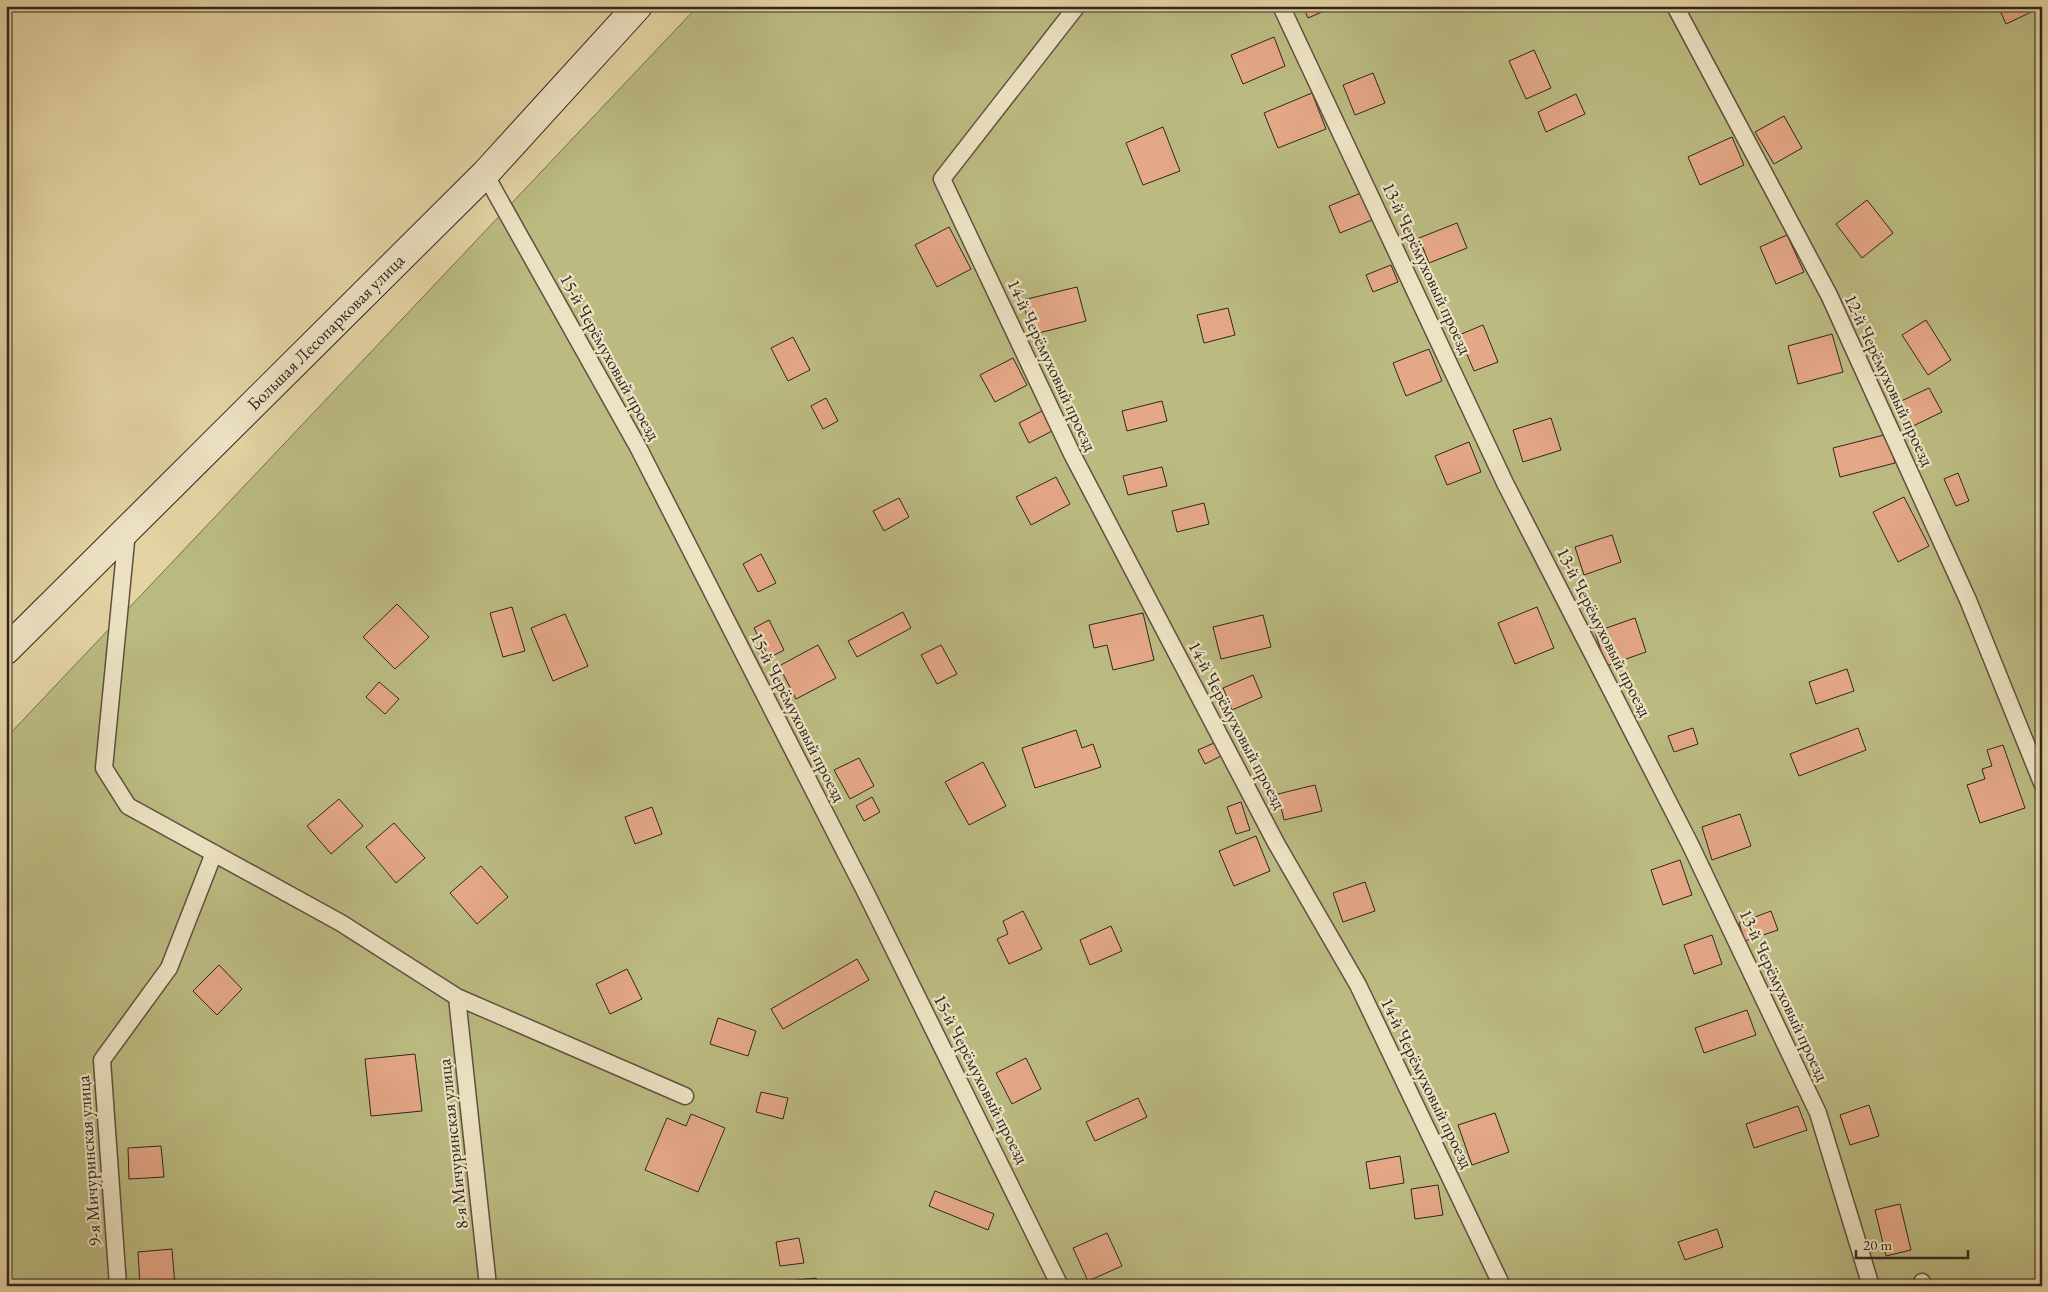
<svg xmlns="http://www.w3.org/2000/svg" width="2048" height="1292" font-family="'EB Garamond',serif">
	<rect width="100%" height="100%" fill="#e4d4a4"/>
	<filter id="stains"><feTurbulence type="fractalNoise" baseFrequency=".004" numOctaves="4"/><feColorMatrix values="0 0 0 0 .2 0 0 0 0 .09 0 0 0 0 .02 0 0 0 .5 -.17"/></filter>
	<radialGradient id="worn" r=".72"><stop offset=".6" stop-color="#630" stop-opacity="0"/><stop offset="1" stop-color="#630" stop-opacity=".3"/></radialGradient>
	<path fill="#bbbb81" stroke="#767050" d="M 698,6 L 2042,6 L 2042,1286 L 6,1286 L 6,738 Z"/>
	<path fill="#e5a887" stroke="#31251f" d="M 1303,6 L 1336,6 L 1308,18 Z
		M 1998,6 L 2042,6 L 2042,7 L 2006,24 Z
		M 1274,37 L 1285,66 L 1243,84 L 1231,55 Z
		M 1534,50 L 1551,88 L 1526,99 L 1509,61 Z
		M 1373,73 L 1385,103 L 1355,115 L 1343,85 Z
		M 1312,93 L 1326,129 L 1278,148 L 1264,113 Z
		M 1576,94 L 1585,114 L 1546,132 L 1538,112 Z
		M 1784,116 L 1802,148 L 1774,164 L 1755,132 Z
		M 1163,127 L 1180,171 L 1143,185 L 1126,143 Z
		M 1732,137 L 1744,165 L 1700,185 L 1688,157 Z
		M 1361,193 L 1372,220 L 1340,233 L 1329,206 Z
		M 1867,200 L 1893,233 L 1862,258 L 1836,224 Z
		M 1457,223 L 1467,248 L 1429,263 L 1419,238 Z
		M 949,227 L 971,269 L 937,287 L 915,245 Z
		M 1787,235 L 1804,272 L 1776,284 L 1760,247 Z
		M 1391,265 L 1398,282 L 1373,292 L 1366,275 Z
		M 1077,287 L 1086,321 L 1031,335 L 1023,300 Z
		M 1228,308 L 1235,335 L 1204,343 L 1197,315 Z
		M 1926,320 L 1951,360 L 1928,375 L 1902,335 Z
		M 1483,325 L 1498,362 L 1474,371 L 1459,335 Z
		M 1832,334 L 1843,372 L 1798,384 L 1788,346 Z
		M 793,337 L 810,370 L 788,381 L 771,348 Z
		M 1429,349 L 1442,381 L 1406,396 L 1393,363 Z
		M 1013,358 L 1027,385 L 995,402 L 980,375 Z
		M 1929,388 L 1942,412 L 1911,427 L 1899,402 Z
		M 826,398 L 838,421 L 823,429 L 811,406 Z
		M 1162,401 L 1167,421 L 1127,431 L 1122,411 Z
		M 1042,411 L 1052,431 L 1029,443 L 1019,423 Z
		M 1551,418 L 1561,450 L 1523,462 L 1513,430 Z
		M 1888,434 L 1895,463 L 1840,477 L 1833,448 Z
		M 1469,442 L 1481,472 L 1447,485 L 1435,456 Z
		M 1162,467 L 1167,486 L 1128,495 L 1123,476 Z
		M 1958,473 L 1969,501 L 1956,506 L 1944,479 Z
		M 1056,477 L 1070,504 L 1031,525 L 1016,497 Z
		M 1904,497 L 1929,546 L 1898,562 L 1873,512 Z
		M 899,498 L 909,517 L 884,531 L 873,511 Z
		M 1204,503 L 1209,524 L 1177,532 L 1172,511 Z
		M 1612,535 L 1621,562 L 1584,575 L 1575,547 Z
		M 761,554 L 776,583 L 758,592 L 743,564 Z
		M 397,604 L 429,637 L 395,669 L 363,637 Z
		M 512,607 L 525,651 L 503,657 L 490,613 Z
		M 1537,607 L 1554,648 L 1515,664 L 1498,623 Z
		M 903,612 L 911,628 L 857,657 L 848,641 Z
		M 1143,613 L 1154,660 L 1113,670 L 1107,645 L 1094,648 L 1089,625 Z
		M 565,614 L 588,666 L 553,681 L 531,628 Z
		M 1263,615 L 1271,647 L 1221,659 L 1213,627 Z
		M 1635,618 L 1646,652 L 1606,666 L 1595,632 Z
		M 769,620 L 784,650 L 769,658 L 754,628 Z
		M 818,645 L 836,678 L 796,699 L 779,666 Z
		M 941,645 L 957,674 L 937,684 L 921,655 Z
		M 1847,669 L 1854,691 L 1816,704 L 1809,682 Z
		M 1253,675 L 1262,697 L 1232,710 L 1223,688 Z
		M 379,682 L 399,699 L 385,714 L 366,697 Z
		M 1693,728 L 1698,744 L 1674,752 L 1668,736 Z
		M 1858,728 L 1866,750 L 1799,776 L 1790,754 Z
		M 1076,730 L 1082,748 L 1093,744 L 1101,767 L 1035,788 L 1022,748 Z
		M 1214,743 L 1221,756 L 1205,764 L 1198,750 Z
		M 2003,745 L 2025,808 L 1980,823 L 1967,785 L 1985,779 L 1982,769 L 1992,766 L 1987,750 Z
		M 859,758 L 874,786 L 850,799 L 834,770 Z
		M 983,762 L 1006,806 L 969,825 L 945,782 Z
		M 1315,785 L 1322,811 L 1284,820 L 1278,794 Z
		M 872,797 L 880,812 L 864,821 L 856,806 Z
		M 339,799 L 363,826 L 331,854 L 307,826 Z
		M 1241,802 L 1250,830 L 1236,834 L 1227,807 Z
		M 652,807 L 662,834 L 635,844 L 625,817 Z
		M 1740,814 L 1751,846 L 1712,860 L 1702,827 Z
		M 394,823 L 425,858 L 396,883 L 366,847 Z
		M 1256,836 L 1270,871 L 1234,886 L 1219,851 Z
		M 1680,860 L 1692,895 L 1663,905 L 1651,870 Z
		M 481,866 L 508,897 L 477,924 L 450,893 Z
		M 1365,882 L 1375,911 L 1343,922 L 1333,893 Z
		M 1023,911 L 1042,949 L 1009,964 L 997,939 L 1008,934 L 1003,921 Z
		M 1771,911 L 1778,930 L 1745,941 L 1739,923 Z
		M 1111,926 L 1122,951 L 1090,965 L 1080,940 Z
		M 1712,935 L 1722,964 L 1694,974 L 1684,945 Z
		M 857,959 L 869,980 L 783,1029 L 771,1009 Z
		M 219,965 L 242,989 L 217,1015 L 193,991 Z
		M 627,969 L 642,999 L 610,1014 L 596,984 Z
		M 1747,1010 L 1756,1035 L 1704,1053 L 1695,1028 Z
		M 718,1018 L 756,1031 L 748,1056 L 710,1044 Z
		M 415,1054 L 422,1111 L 371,1116 L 365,1059 Z
		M 1026,1058 L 1041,1089 L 1012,1104 L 996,1073 Z
		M 761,1092 L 788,1098 L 783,1119 L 756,1112 Z
		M 1138,1098 L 1147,1117 L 1095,1141 L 1086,1122 Z
		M 1869,1105 L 1879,1136 L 1850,1145 L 1840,1115 Z
		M 1798,1106 L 1807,1130 L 1754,1148 L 1746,1124 Z
		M 1495,1113 L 1509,1152 L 1472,1165 L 1458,1125 Z
		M 691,1114 L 725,1128 L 698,1192 L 645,1170 L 667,1118 L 686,1126 Z
		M 161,1146 L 164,1177 L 129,1179 L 128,1148 Z
		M 1400,1156 L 1404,1183 L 1370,1189 L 1366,1162 Z
		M 1438,1185 L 1443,1215 L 1415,1219 L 1411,1189 Z
		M 935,1191 L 994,1214 L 988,1230 L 929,1206 Z
		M 1900,1204 L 1911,1250 L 1886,1256 L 1875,1210 Z
		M 1717,1229 L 1723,1247 L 1685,1260 L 1678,1242 Z
		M 1107,1233 L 1122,1266 L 1088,1281 L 1073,1248 Z
		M 799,1238 L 804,1263 L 780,1266 L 776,1242 Z
		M 172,1249 L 175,1286 L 140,1286 L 138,1252 Z
		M 816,1278 L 817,1286 L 788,1286 L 788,1281 Z"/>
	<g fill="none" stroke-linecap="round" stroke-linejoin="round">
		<g stroke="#5e5140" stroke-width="19">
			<path id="lane" d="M 1077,6 L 942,179 L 1072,454 L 1276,843 L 1358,985 L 1502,1286
				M 1281,6 L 1505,483 L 1690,844 L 1818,1113 L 1870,1283
				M 1675,6 L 1829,295 L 1968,600 L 2042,783
				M 485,174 L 638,447 L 866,893 L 1060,1286
				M 127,531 L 104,768 L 128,806 L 341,923 L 457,997 L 685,1096
				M 457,997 L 488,1286
				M 1922,1282 L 1923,1286
				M 118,1286 L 102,1060 L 169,968 L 214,853"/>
		</g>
		<g stroke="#31251f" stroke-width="30">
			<g id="secondary">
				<path id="s1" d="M 6,650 L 485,174 L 638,6"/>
			</g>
		</g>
		<use href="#lane" stroke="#ede3c4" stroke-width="16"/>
		<use href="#secondary" stroke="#ede3c4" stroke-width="28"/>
	</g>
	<g text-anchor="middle" stroke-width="4.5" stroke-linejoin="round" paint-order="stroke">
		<g font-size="18" fill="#31251f" stroke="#ede3c4">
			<text transform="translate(1427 268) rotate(65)" y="6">13-й Черёмуховый проезд</text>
			<text dy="6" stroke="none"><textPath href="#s1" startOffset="451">Большая Лесопарковая улица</textPath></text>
			<text transform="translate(610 357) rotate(61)" y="6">15-й Черёмуховый проезд</text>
			<text transform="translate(1052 365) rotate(65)" y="6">14-й Черёмуховый проезд</text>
			<text transform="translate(1889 380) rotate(65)" y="6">12-й Черёмуховый проезд</text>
			<text transform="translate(1604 632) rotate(63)" y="6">13-й Черёмуховый проезд</text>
			<text transform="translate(798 717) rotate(63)" y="6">15-й Черёмуховый проезд</text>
			<text transform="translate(1237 725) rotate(62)" y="6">14-й Черёмуховый проезд</text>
			<text transform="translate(1784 995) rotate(65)" y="6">13-й Черёмуховый проезд</text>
			<text transform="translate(981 1079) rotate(63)" y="6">15-й Черёмуховый проезд</text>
			<text transform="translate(1427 1083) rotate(64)" y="6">14-й Черёмуховый проезд</text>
			<text transform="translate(453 1144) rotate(-96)" y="6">8-я Мичуринская улица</text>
			<text transform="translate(89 1161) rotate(-94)" y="6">9-я Мичуринская улица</text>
		</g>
	</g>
	<rect width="2048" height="1292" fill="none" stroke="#e4d4a4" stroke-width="25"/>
	<rect x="8" y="8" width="2033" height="1277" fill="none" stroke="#31251f" stroke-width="2.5"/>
	<rect x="12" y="12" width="2023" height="1267" fill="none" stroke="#31251f"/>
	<path d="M1856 1250v8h112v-8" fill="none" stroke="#31251f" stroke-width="2.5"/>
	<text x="1863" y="1250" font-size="15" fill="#31251f" stroke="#ede3c4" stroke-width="4" paint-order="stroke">20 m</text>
	<rect width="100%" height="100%" filter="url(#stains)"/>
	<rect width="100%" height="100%" fill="url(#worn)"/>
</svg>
